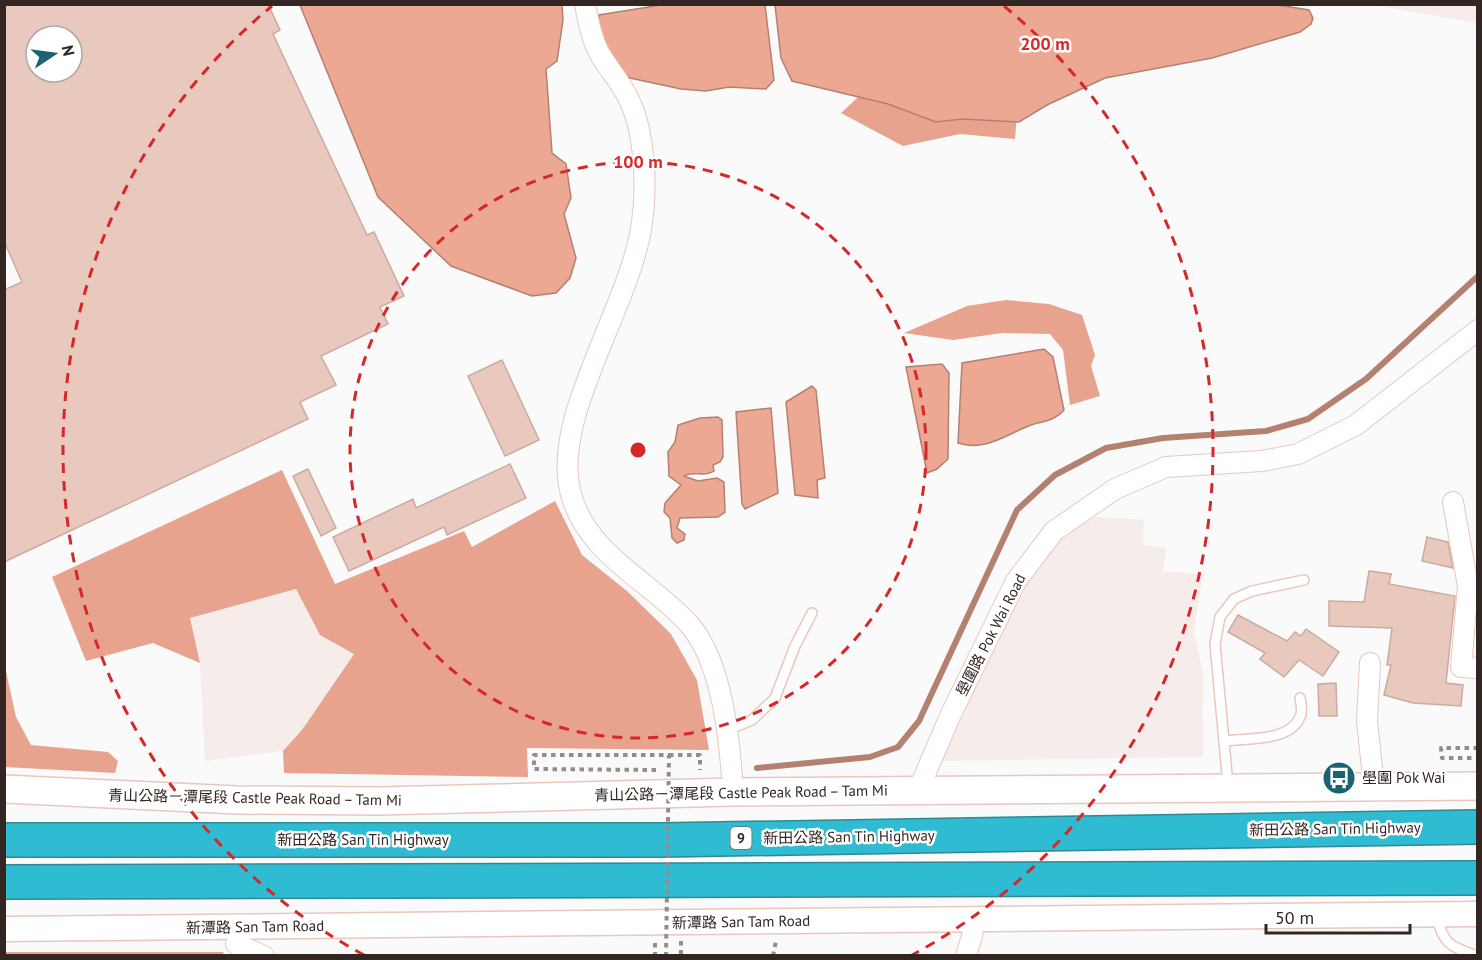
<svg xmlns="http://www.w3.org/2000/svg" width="1482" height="960" font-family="'PT Sans','Noto Sans TC',sans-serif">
	<rect width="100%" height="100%" fill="#fafafa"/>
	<path fill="#f6edea" d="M 1372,5 L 1477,5 L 1477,23 Z
		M 1083,516 L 1144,520 L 1143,545 L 1166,548 L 1163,571 L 1203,574 L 1194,631 L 1203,674 L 1203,757 L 941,761 L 956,716 L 1020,583 L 1058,533 Z
		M 296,589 L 320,635 L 354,653 L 302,730 L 283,751 L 205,761 L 200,663 L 190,618 Z"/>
	<path fill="#e8a38e" d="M 873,83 L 1018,103 L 1015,139 L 960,134 L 903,146 L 841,113 Z
		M 1006,300 L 1049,304 L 1082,315 L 1095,355 L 1091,366 L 1100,396 L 1070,405 L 1063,350 L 1050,334 L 1002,333 L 953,340 L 904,333 L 967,306 Z
		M 282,470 L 335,584 L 464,531 L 472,547 L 555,501 L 582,555 L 627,591 L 671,634 L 697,680 L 709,750 L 527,748 L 528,777 L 284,773 L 283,751 L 302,730 L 354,654 L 320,635 L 296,589 L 190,618 L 200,663 L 153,643 L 86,661 L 52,577 Z
		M 4,662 L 16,717 L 31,745 L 108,752 L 118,761 L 115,773 L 5,767 Z
		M 5,952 L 224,952 L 221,956 L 5,956 Z"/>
	<path fill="#eca892" stroke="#b48170" stroke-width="1.5" d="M 300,5 L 562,5 L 563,20 L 557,61 L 546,69 L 552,153 L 566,164 L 571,198 L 564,214 L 576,258 L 570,278 L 556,293 L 532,296 L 451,266 L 378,197 Z
		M 661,5 L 765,5 L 774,80 L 766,89 L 729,87 L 706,91 L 681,89 L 630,78 L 602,65 L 597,28 L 599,15 Z
		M 1278,5 L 1309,10 L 1313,18 L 1311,24 L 1300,32 L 1212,58 L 1105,78 L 1047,105 L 1019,122 L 962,119 L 936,122 L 888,104 L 792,81 L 781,58 L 775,5 Z
		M 1044,349 L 1053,357 L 1064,410 C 1055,421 1043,421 1031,425 C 1007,434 985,452 958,443 L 962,363 Z
		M 942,364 L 949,373 L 948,459 L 937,469 L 927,473 L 906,367 Z
		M 812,386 L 816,390 L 825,478 L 817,480 L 818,498 L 795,495 L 786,402 Z
		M 771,408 L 778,493 L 745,509 L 742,504 L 736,412 Z
		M 718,417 L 722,420 L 723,457 L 720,462 L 713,465 L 714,471 C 705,478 692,470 684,476 L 698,481 L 717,478 L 724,482 L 725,512 L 718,517 L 680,518 L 677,528 L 685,534 L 684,540 L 677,543 L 672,538 L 670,518 L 664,512 L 665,503 L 681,485 L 669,476 L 668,452 L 675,442 L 678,425 L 700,418 Z"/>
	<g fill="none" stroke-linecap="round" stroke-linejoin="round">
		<path stroke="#b48170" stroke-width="6" d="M 757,768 L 870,757 L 898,747 L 919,721 L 1017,510 L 1055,475 L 1106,448 L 1163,438 L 1266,431 L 1308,419 L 1366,379 L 1478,276"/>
	</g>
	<path fill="#e9c8bd" stroke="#cbaba0" stroke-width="1.5" fill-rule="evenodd" d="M 4,4 L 268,4 L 280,30 L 273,34 L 367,235 L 374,232 L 404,296 L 380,307 L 388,324 L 321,356 L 336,385 L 300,402 L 308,419 L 4,562 L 4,290 L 22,282 L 4,241 ZM 36,36 L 72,36 L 72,72 L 36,72 Z
		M 502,360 L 539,440 L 505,456 L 468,376 Z
		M 510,464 L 526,498 L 447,535 L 444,527 L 349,571 L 333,537 L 413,499 L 416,508 Z
		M 308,469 L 336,528 L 321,536 L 293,476 Z
		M 1427,537 L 1448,542 L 1453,568 L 1422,561 Z
		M 1369,571 L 1391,574 L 1389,584 L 1455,596 L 1446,683 L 1463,685 L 1461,706 L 1413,703 L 1384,695 L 1391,665 L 1387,665 L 1392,628 L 1329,626 L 1329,601 L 1364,602 Z
		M 1238,615 L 1287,641 L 1295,632 L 1301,636 L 1306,629 L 1339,652 L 1323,676 L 1299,660 L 1284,677 L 1260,659 L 1265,653 L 1228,632 Z
		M 1336,683 L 1337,716 L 1319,716 L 1318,684 Z"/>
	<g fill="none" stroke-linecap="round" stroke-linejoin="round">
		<g stroke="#e9c7bc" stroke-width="12">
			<path id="service" d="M 727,730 L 752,720 L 775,698 L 795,646 L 812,613
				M 1224,741 C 1246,738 1290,742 1300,717 C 1303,712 1301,703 1300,698
				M 1228,785 L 1215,644 L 1220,617 L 1234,599 L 1252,591 L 1304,580
				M 1437,917 C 1443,945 1452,947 1477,956"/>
		</g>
		<g stroke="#e9c7bc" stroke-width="22">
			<path id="minor" d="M 585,4 C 588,21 592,42 601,56 C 610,71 623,85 630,102 C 645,133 647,189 642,222 C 632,303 552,415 570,490 C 584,553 649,580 688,623 C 723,661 730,743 733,792
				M 1453,502 L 1468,586 L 1461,667 L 1478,668
				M 1370,663 L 1367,721 L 1374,787
				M 918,791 L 950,716 L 1016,581 L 1054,531 L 1115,489 L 1166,467 L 1262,461 L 1298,454 L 1356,425 L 1478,330
				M 236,944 L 264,956
				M 966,956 L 972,936 L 974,917"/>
		</g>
		<g stroke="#e9c7bc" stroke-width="27">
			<path id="tertiary" d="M 4,929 L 1478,914"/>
		</g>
		<g stroke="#e9c7bc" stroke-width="30">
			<path id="secondary" d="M 4,789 L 237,800 L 380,801 L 733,792 L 1478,786"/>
		</g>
		<g stroke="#308894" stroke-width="36">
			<path id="motorway" d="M 4,840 L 661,840 L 1478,827
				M 4,882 L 1478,878"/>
		</g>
		<path stroke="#938c8a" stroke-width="4" stroke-dasharray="4.5 4.5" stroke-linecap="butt" d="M 1478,748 L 1441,748 L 1442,758 L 1478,758
			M 669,755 L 700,755 L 700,770
			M 681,941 L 681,956
			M 655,943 L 655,956
			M 773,956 L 776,941"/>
		<use href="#service" stroke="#fff" stroke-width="9"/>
		<use href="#minor" stroke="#fff" stroke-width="20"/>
		<use href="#tertiary" stroke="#fff" stroke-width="24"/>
		<use href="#secondary" stroke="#fff" stroke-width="27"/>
		<use href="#motorway" stroke="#2fbcd2" stroke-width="33"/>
		<path stroke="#938c8a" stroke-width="4" stroke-dasharray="4.5 4.5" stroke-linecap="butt" d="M 656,770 L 534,769 L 534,755 L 669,755 L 666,956"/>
	</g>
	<g fill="none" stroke="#d62828" stroke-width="3" stroke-dasharray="10 8">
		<circle cx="638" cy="450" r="288"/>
		<path d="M364 955A575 575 0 0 1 272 6M1004 6A575 575 0 0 1 912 955"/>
	</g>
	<defs>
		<g id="bus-disc" transform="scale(1.725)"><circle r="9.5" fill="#196470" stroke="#fff"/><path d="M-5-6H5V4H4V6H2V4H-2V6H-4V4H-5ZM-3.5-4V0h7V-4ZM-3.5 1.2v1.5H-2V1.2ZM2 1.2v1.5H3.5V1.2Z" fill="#fff"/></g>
	</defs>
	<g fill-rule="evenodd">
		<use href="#bus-disc" x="1339" y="778"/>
	</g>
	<g text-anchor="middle" stroke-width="5" stroke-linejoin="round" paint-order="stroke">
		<rect fill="#fff" stroke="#706764" stroke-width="1.5" x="730.5" y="827" width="21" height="22" rx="4.5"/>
		<g font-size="14" font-weight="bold" fill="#332622">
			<text x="741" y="843">9</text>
		</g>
		<g font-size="15" fill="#332622" stroke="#fff">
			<text transform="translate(991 635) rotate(-63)" y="5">壆圍路 Pok Wai Road</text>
			<text transform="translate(741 793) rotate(-1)" y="5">青山公路－潭尾段 Castle Peak Road – Tam Mi</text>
			<text transform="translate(255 798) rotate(1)" y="5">青山公路－潭尾段 Castle Peak Road – Tam Mi</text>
			<text transform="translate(1335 829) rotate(-1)" y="5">新田公路 San Tin Highway</text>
			<text transform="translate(849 837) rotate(-1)" y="5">新田公路 San Tin Highway</text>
			<text x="363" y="845">新田公路 San Tin Highway</text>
			<text transform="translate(741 922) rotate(-1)" y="5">新潭路 San Tam Road</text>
			<text transform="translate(255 927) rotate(-1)" y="5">新潭路 San Tam Road</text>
		</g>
		<g font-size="15" fill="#332622" stroke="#fff" text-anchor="start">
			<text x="1362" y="783">壆圍 Pok Wai</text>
		</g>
	</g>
	<circle cx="638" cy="450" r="9" fill="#d62828" stroke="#fff" stroke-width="3"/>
	<g font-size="18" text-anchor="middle" font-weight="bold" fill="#d62828" stroke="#fff" stroke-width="5" stroke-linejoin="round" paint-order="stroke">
		<text x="1045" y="50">200 m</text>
		<text x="638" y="168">100 m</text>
	</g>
	<rect width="1482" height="960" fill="none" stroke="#332622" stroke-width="12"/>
	<g transform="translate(54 54) rotate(77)"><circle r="28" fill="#ffffff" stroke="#ada8a7" stroke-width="1.5"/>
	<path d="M0-4.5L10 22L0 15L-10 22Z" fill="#196470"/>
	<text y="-9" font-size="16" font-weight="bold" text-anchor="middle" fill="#332622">N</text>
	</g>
	<path d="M1266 924v9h144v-9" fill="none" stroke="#332622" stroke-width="3"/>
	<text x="1275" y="924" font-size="18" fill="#332622" stroke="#ffffff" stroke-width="4.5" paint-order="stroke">50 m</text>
</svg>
